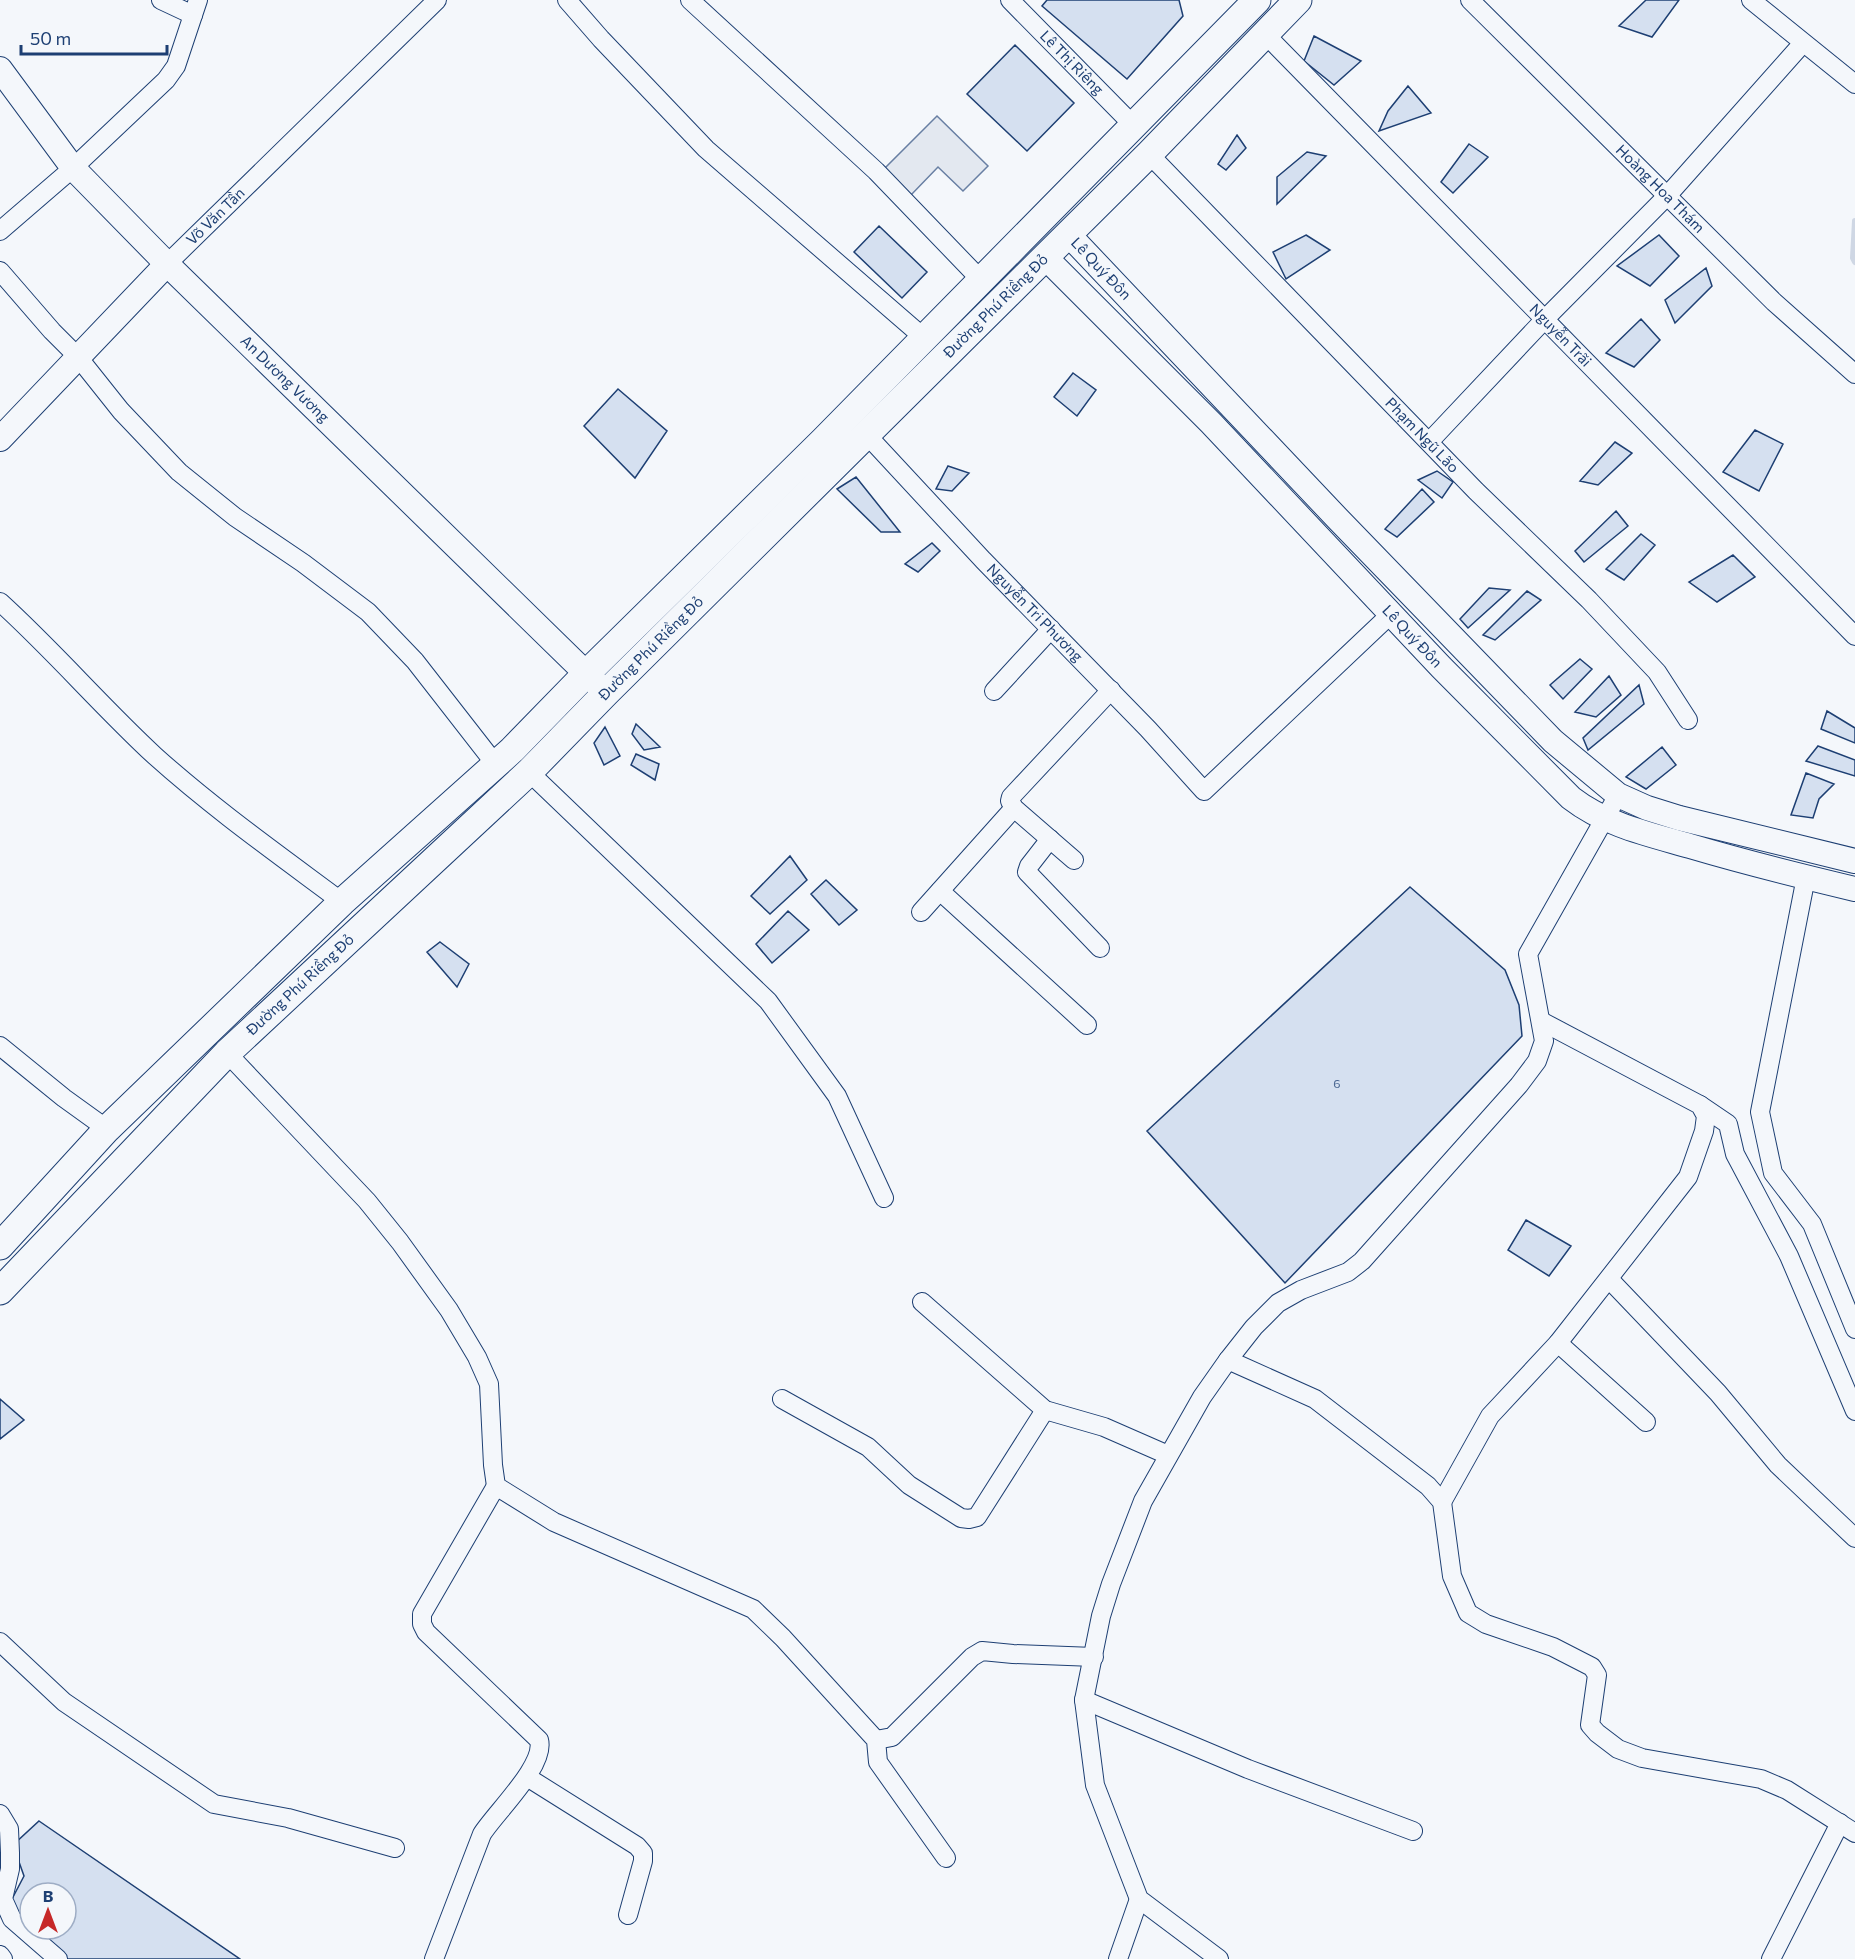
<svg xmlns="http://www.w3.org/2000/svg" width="1855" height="1959" font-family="Commissioner,sans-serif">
	<rect width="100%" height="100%" fill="#f4f7fb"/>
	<path fill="#e3e8f0" stroke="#687fa3" stroke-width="1.5" d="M 937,116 L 988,166 L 963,191 L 938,167 L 911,195 L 884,169 Z"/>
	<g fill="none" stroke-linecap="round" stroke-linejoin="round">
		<path stroke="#cfd7e4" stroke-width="6" d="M 1855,221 L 1853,258 L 1855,262"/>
	</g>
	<path fill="#d5e0f0" stroke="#1d3f73" stroke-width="1.5" d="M 1047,0 L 1179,0 L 1183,16 L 1127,79 L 1042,6 Z
		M 1646,0 L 1679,0 L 1652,37 L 1619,26 Z
		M 1314,36 L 1361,61 L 1334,85 L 1304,61 Z
		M 1015,45 L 1074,103 L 1027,151 L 967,94 Z
		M 1408,86 L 1431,113 L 1379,131 L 1388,111 Z
		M 1237,135 L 1246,148 L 1226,170 L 1218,164 Z
		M 1469,144 L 1488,157 L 1453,193 L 1441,182 Z
		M 1307,152 L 1326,156 L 1277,204 L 1277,177 Z
		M 879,226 L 927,272 L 902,298 L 854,252 Z
		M 1306,235 L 1330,250 L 1286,279 L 1273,252 Z
		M 1659,235 L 1679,256 L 1650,286 L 1617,266 Z
		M 1706,268 L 1712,286 L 1675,323 L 1665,300 Z
		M 1641,319 L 1660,340 L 1634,367 L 1606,353 Z
		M 1073,373 L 1096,390 L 1077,416 L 1054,397 Z
		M 618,389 L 667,431 L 635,478 L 584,426 Z
		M 1755,430 L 1783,444 L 1759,491 L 1723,472 Z
		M 1615,442 L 1632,453 L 1598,485 L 1580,481 Z
		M 948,466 L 969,473 L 952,491 L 936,489 Z
		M 1437,471 L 1453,482 L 1442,498 L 1418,480 Z
		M 856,477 L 900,532 L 881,532 L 837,489 Z
		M 1422,489 L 1434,502 L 1397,537 L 1385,529 Z
		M 1616,511 L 1628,526 L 1584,562 L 1575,551 Z
		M 1641,534 L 1655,545 L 1624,580 L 1606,569 Z
		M 932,543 L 940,551 L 918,572 L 905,564 Z
		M 1733,555 L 1755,577 L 1717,602 L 1689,582 Z
		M 1489,588 L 1510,590 L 1468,628 L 1460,619 Z
		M 1527,591 L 1541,600 L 1495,640 L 1483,635 Z
		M 1580,659 L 1592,669 L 1563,699 L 1550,685 Z
		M 1609,676 L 1621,695 L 1596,717 L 1575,712 Z
		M 1639,685 L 1644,704 L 1588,750 L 1583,738 Z
		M 1827,711 L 1855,728 L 1855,743 L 1821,729 Z
		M 636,724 L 660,747 L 644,750 L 632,734 Z
		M 605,727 L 620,756 L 604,765 L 594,743 Z
		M 1818,746 L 1855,760 L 1855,776 L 1806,761 Z
		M 1662,747 L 1676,765 L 1646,789 L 1626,777 Z
		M 636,754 L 659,764 L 655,780 L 631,765 Z
		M 1806,773 L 1834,784 L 1819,799 L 1813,818 L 1791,815 Z
		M 790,856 L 807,880 L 770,914 L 751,896 Z
		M 826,880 L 857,910 L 839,925 L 811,894 Z
		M 1410,887 L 1505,970 L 1519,1005 L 1522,1036 L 1285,1283 L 1147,1131 Z
		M 788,911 L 809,930 L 772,963 L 756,944 Z
		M 440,942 L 469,964 L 457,987 L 427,952 Z
		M 1526,1220 L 1571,1246 L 1549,1276 L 1508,1250 Z
		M 0,1399 L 24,1420 L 0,1439 Z
		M 39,1821 L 240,1959 L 66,1959 L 30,1929 L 66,1929 L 66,1893 L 30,1893 L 30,1929 L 19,1919 L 12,1899 L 24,1876 L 13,1845 Z"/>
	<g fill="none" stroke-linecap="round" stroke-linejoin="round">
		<g stroke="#1d3f73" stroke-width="20">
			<g id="street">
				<path d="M 161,0 L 193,15"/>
				<path d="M 567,0 L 601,39 L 706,149 L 923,337"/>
				<path d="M 690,0 L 876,171 L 980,279"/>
				<path id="s1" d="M 1010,0 L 1133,125"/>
				<path id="s2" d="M 1470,0 L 1774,302 L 1855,374"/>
				<path d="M 1751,0 L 1855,84"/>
				<path id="s3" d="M 1265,34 L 1855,636"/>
				<path id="s4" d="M 1149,154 L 1476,491 L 1589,600 L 1657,672 L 1688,720"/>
				<path d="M 0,231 L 73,168 L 166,80 L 176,66 L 198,0"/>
				<path id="s5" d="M 167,264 L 437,0"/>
				<path d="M 0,271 L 52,331 L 78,357 L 121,411 L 179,472 L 235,517 L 303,563 L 368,612 L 415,661 L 496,765"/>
				<path id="s6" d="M 866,434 L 983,560 L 1148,729 L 1204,791 L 1391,614"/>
				<path d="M 1429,442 L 1544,320 L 1667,196 L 1803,43"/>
				<path d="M 0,602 C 54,651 102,707 155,756 C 214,809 279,855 342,902"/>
				<path d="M 994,691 L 1051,629"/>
				<path d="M 529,772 L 768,1001 L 837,1096 L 884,1198"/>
				<path d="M 1050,839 L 1029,866 L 1027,872 L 1100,948"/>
				<path d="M 1074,860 L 1014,808 L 1010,801 L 1011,797 L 1111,690"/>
				<path d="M 1806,877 L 1760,1112 L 1773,1173 L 1812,1224 L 1855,1329"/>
				<path d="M 940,891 L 1087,1025"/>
				<path d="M 921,912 L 1014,808"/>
				<path d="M 0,1046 L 64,1098 L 107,1129"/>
				<path d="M 227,1053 L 367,1201 L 400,1242 L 449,1310 L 477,1357 L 489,1384 L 493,1465 L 496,1486 L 554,1522 L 753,1609 L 783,1638 L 876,1740 L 878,1762 L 946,1858"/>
				<path d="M 1700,1105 L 1728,1124 L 1735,1154 L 1789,1256 L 1855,1411"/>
				<path d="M 1609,1279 L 1718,1393 L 1778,1465 L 1855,1538"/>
				<path d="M 922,1302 L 1045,1410 L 1104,1427 L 1168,1455"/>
				<path d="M 1558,1343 L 1646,1422"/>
				<path d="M 1228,1360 L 1315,1399 L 1428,1486 L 1442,1502 L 1452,1576 L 1468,1613 L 1486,1624 L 1553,1647 L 1592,1667 L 1597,1675 L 1590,1725 L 1597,1733 L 1618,1749 L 1642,1758 L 1761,1779 L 1787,1790 L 1855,1833"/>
				<path d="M 782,1399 L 868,1447 L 909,1485 L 961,1518 L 969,1519 L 977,1517 L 1045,1410"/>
				<path d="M 1442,1502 L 1490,1416 L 1558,1343 L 1688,1177 L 1704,1131 L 1706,1116 L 1700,1105 L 1541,1021"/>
				<path d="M 0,1642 L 64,1702 L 214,1804 L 288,1818 L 395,1848"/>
				<path d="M 1084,1700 L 1248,1769 L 1413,1831"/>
				<path d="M 876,1740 L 892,1737 L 972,1657 L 982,1651 L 1013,1654 L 1094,1657"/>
				<path d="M 527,1777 L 637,1846 L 643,1853 L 643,1861 L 628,1915"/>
				<path d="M 0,1814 L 9,1829 L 10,1853 L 10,1869 L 3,1899 L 12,1919 L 58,1959"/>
				<path d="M 0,1955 L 3,1959"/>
				<path d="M 434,1959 L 482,1834 C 496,1812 546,1765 539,1740 L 426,1632 L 422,1624 L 422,1614 L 496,1486"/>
				<path d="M 1118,1959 L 1139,1899"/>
				<path d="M 1219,1959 L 1139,1899 L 1095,1785 L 1084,1700 L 1101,1616 L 1111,1584 L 1143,1501 L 1202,1397 L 1228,1360 L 1254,1327 L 1278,1303 L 1301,1290 L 1348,1272 L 1362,1261 L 1519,1085 L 1537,1061 L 1544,1041 L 1528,954 L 1618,795"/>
				<path d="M 1771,1959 L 1840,1823"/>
			</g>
		</g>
		<g stroke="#1d3f73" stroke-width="26">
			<g id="secondary">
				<path id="s7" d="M 0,69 L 73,168 L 167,264 L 600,687"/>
				<path id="s8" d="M 1068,234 L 1337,518 L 1553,741 L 1618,795 L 1647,808 L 1679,818 L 1855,861"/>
				<path id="s9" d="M 1045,257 L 1211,423 L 1441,667 L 1571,798 C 1606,825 1648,834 1690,846 C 1744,862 1800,876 1855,889"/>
				<path d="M 0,439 L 167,264"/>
			</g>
		</g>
		<g stroke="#1d3f73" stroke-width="29">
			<g id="primary">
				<path d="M 0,1246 L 107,1129 L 342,902 L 512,750 L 587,673 L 823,441 L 1257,0"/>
				<path id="s10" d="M 0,1291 L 227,1053 L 529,772 L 606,693 L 1149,154 L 1298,0"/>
			</g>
		</g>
		<use href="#street" stroke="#f4f7fb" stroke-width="18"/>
		<use href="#secondary" stroke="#f4f7fb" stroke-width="24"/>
		<use href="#primary" stroke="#f4f7fb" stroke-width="27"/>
	</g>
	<g text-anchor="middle" stroke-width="4.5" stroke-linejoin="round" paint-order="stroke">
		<g font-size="12" fill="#4b6792">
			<text x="1337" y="1088">6</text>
		</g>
		<g font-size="15" fill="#1d3f73" stroke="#f4f7fb">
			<text dy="5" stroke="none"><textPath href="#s1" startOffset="88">Lê Thị Riêng</textPath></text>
			<text dy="5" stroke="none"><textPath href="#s2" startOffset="268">Hoàng Hoa Thám</textPath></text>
			<text dy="5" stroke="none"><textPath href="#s5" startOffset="68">Võ Văn Tần</textPath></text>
			<text dy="5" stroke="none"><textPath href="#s8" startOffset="48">Lê Quý Đôn</textPath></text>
			<text dy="5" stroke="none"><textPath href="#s10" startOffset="1401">Đường Phú Riềng Đỏ</textPath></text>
			<text dy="5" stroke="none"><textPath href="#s3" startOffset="422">Nguyễn Trãi</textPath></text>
			<text dy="5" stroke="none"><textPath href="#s7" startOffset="422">An Dương Vương</textPath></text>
			<text dy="5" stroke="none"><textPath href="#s4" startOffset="392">Phạm Ngũ Lão</textPath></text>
			<text dy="5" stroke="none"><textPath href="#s6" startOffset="246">Nguyễn Tri Phương</textPath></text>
			<text dy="5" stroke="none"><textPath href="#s9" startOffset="528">Lê Quý Đôn</textPath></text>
			<text dy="5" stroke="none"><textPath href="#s10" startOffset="915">Đường Phú Riềng Đỏ</textPath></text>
			<text dy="5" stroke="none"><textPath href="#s10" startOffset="429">Đường Phú Riềng Đỏ</textPath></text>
		</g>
	</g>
	<g transform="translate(48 1911)"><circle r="28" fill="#f4f7fb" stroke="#9eadc5" stroke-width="1.5"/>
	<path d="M0-4.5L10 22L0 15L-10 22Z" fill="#c62828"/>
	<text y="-9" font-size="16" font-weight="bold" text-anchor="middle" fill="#1d3f73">B</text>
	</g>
	<path d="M21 45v9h146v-9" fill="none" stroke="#1d3f73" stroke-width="3"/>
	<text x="30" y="45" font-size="18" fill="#1d3f73" stroke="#f4f7fb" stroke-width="4.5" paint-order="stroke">50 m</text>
</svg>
